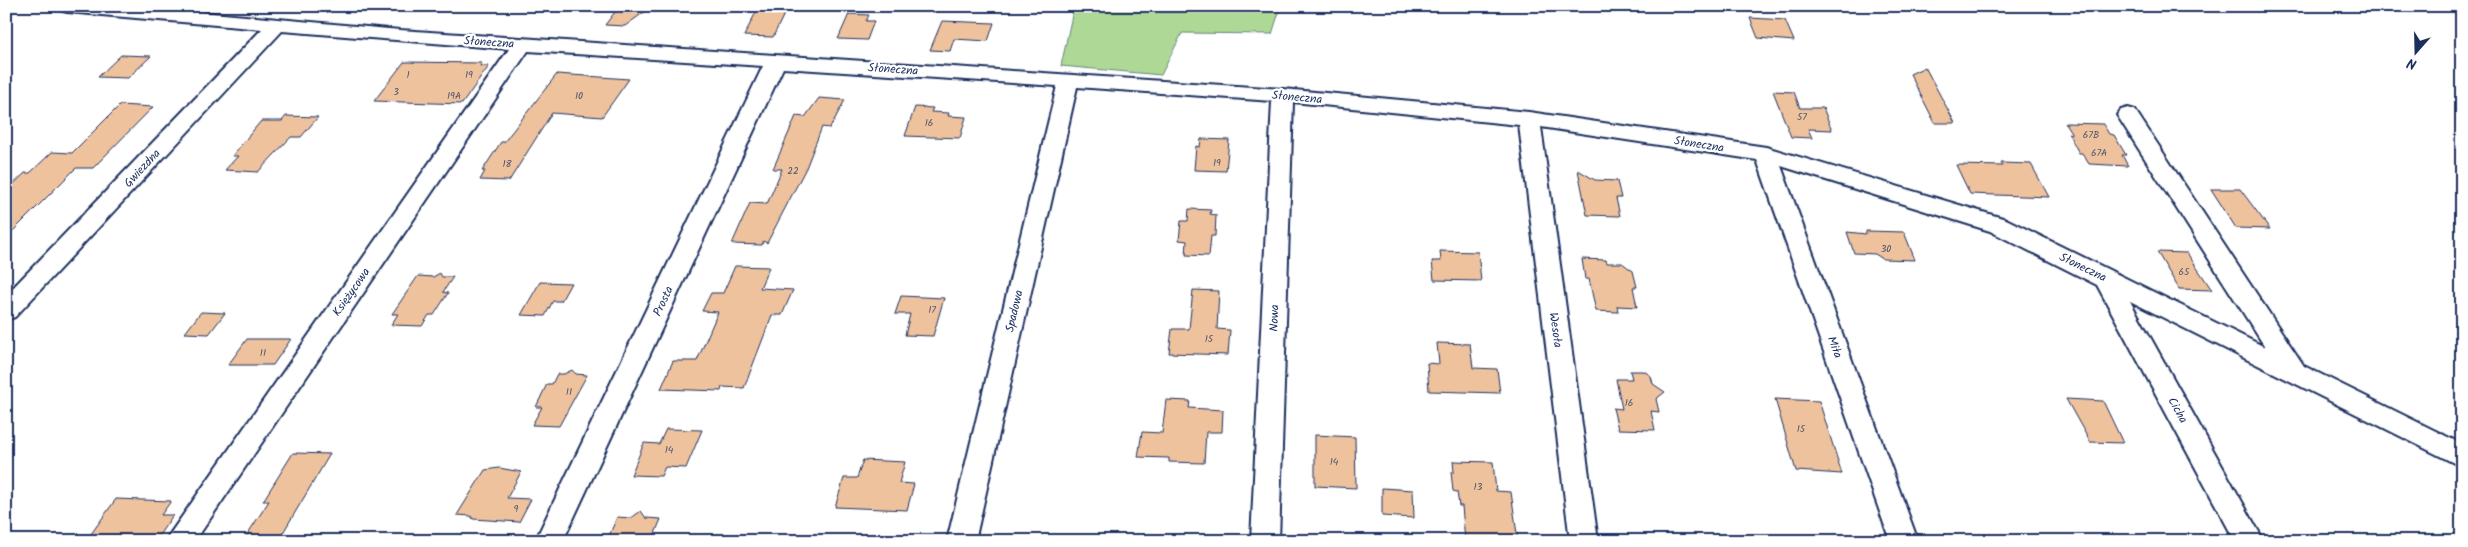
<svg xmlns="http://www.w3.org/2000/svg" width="2468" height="547" font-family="Kalam,sans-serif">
	<rect width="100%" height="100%" fill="#fff"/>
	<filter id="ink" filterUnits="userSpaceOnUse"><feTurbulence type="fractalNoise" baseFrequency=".02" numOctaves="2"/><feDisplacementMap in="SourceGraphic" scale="10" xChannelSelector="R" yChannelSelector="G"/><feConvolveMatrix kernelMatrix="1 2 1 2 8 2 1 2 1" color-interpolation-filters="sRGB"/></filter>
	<g filter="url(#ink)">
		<path fill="#aed895" stroke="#64847a" d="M 1074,6 L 1281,6 L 1272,34 L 1182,33 L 1161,75 L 1061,66 Z"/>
		<path fill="#efc29e" stroke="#1b2f5e" d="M 759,6 L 788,6 L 773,37 L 744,36 Z
			M 618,8 L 647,10 L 625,26 L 605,25 Z
			M 849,14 L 869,15 L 866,21 L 874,21 L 867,40 L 838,39 Z
			M 1750,18 L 1785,20 L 1794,41 L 1758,38 Z
			M 942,21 L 994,23 L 988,41 L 954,39 L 950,51 L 930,50 Z
			M 121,55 L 151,56 L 128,78 L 98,77 Z
			M 404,62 L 482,63 L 480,66 L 489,66 L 462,104 L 374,101 Z
			M 1925,67 L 1955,123 L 1935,123 L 1910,74 Z
			M 557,74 L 629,79 L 602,117 L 552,113 L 509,181 L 480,180 L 485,171 L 482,171 L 501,142 L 504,142 Z
			M 1773,91 L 1794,92 L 1800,108 L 1823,108 L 1832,130 L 1808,129 L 1812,138 L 1791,137 Z
			M 819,98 L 845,100 L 830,128 L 822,127 L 806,168 L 767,243 L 763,241 L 762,245 L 732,244 L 750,203 L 767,204 L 782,169 L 773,169 L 796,116 L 805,117 Z
			M 120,105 L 153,107 L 93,168 L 76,168 L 6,238 L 6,191 L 25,173 L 30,173 L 52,152 L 72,153 Z
			M 915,107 L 933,108 L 931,112 L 949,113 L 948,116 L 966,117 L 960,138 L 905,136 Z
			M 286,116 L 318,117 L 301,137 L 291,137 L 258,172 L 225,170 L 238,156 L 232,156 L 261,121 L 282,121 Z
			M 2065,123 L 2103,124 L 2109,134 L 2114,135 L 2126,155 L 2122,155 L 2128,166 L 2089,164 L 2082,153 L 2079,153 L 2068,133 L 2072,134 Z
			M 1201,139 L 1229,140 L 1226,171 L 1194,170 L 1196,146 L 1200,147 Z
			M 2001,163 L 2031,164 L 2049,197 L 1970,194 L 1956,165 L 2003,166 Z
			M 1578,170 L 1595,180 L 1617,181 L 1621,198 L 1616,198 L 1620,216 L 1587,215 Z
			M 2211,189 L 2240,189 L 2270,229 L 2236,228 Z
			M 1189,209 L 1211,210 L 1210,214 L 1216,215 L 1215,236 L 1211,236 L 1209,256 L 1186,255 L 1187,241 L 1179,240 L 1181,221 L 1188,221 Z
			M 1866,231 L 1904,232 L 1915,260 L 1883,259 L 1875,254 L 1854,253 L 1847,232 L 1866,234 Z
			M 1440,251 L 1478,252 L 1481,281 L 1434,280 L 1432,261 L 1441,261 Z
			M 2157,252 L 2187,253 L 2212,290 L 2179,289 Z
			M 1582,259 L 1606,260 L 1607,263 L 1622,263 L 1633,271 L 1637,287 L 1633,287 L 1637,307 L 1617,306 L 1618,312 L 1596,311 L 1589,279 L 1585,279 Z
			M 735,266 L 769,267 L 760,288 L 793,290 L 782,315 L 772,315 L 744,388 L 722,387 L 721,391 L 661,389 L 673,361 L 697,361 L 718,312 L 702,311 L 711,293 L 723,293 Z
			M 440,273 L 442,277 L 453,277 L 443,292 L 448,293 L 434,315 L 429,315 L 422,326 L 391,325 L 398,314 L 392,314 L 418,276 L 433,277 Z
			M 540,282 L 571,283 L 561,301 L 553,301 L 545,316 L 521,315 Z
			M 1193,290 L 1219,291 L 1217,329 L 1230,330 L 1228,355 L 1169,353 L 1172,329 L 1189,329 Z
			M 901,296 L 944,298 L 933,336 L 905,335 L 910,314 L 895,314 Z
			M 201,312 L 225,313 L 209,334 L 185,333 Z
			M 247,339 L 291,339 L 273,365 L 228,365 Z
			M 1437,343 L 1470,344 L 1473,368 L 1497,369 L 1500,393 L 1429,391 L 1427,363 L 1439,364 Z
			M 572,370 L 576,374 L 587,375 L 559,426 L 532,425 L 542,407 L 536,407 L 547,384 L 552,384 L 557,374 L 564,374 Z
			M 1630,371 L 1644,371 L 1651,376 L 1653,384 L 1665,392 L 1656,399 L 1659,412 L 1651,411 L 1655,430 L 1618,429 L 1613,408 L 1622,409 L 1616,379 L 1632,379 Z
			M 1775,399 L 1819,401 L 1842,474 L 1796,471 Z
			M 2066,399 L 2103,401 L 2123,443 L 2090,442 Z
			M 1166,400 L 1190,401 L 1189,408 L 1223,410 L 1222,432 L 1206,432 L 1204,463 L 1169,462 L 1169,458 L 1138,457 L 1142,432 L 1162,433 Z
			M 666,429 L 702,430 L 686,468 L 665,467 L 661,476 L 631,475 L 644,443 L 659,444 Z
			M 1315,435 L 1355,437 L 1356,488 L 1315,486 Z
			M 293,453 L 330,454 L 278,541 L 243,541 L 269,501 L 263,501 Z
			M 863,460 L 905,462 L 899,483 L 914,484 L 907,510 L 835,507 L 844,478 L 857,478 Z
			M 1453,461 L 1493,462 L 1496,491 L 1511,492 L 1518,541 L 1465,541 L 1462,506 L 1459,506 L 1457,492 L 1453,491 L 1451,472 L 1454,472 Z
			M 499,468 L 521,472 L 507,498 L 531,499 L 519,522 L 473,519 L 471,516 L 457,515 L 485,470 Z
			M 1382,488 L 1413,490 L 1414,518 L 1382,516 Z
			M 116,499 L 171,501 L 161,515 L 173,515 L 155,541 L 86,541 Z
			M 641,511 L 646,518 L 661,519 L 652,541 L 607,541 L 617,517 L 631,518 Z"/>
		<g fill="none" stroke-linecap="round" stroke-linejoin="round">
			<g stroke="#1b2f5e" stroke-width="4">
				<path id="minor" d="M 58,6 L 134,6 L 400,30 L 1283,89 L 1529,112 L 1766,147 L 2006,219 L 2265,347 L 2117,115 L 2121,110 L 2128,108 L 2135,110 L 2304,366 L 2462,444 L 2462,467 L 2130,301 L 2264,541 L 2235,541 L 2097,285 L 1990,231 L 1781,166 L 1918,541 L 1890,541 L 1757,160 L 1541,127 L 1598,541 L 1570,541 L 1519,125 L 1293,102 L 1279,541 L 1251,541 L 1272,101 L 1077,87 L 975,541 L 947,541 L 1057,86 L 783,68 L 563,541 L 535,541 L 763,66 L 528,51 L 195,541 L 165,541 L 509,49 L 282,31 L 15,317 L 6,320 L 6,295 L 262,29 L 67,12 L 60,10 Z"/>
			</g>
			<use href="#minor" fill="#fff" fill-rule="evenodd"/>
		</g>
	</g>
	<g text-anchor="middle" stroke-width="4.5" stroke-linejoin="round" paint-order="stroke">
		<g font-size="10" fill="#50546e">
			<text x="408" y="78">1</text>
			<text x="469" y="78">19</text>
			<text x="396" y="95">3</text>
			<text x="454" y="99">19A</text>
			<text x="579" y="99">10</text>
			<text x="1802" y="120">57</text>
			<text x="929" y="126">16</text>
			<text x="2091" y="138">67B</text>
			<text x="2099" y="156">67A</text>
			<text x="1217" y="166">19</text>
			<text x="507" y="167">18</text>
			<text x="793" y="174">22</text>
			<text x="1886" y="252">30</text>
			<text x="2184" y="275">65</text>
			<text x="932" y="313">17</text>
			<text x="1209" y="342">15</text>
			<text x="263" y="356">11</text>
			<text x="569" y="395">11</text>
			<text x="1629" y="406">16</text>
			<text x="1801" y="432">15</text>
			<text x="669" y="453">14</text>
			<text x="1334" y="465">14</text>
			<text x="1478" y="490">13</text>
			<text x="516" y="512">9</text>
		</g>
		<g font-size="12" fill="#1b2f5e" stroke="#fff">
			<text transform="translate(489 42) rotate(4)" y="4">Słoneczna</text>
			<text transform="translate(893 69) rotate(4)" y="4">Słoneczna</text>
			<text transform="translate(1297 97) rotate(5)" y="4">Słoneczna</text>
			<text transform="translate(1699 144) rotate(9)" y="4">Słoneczna</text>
			<text transform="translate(142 168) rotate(-47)" y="4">Gwiezdna</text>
			<text transform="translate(2083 267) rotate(26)" y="4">Słoneczna</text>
			<text transform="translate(351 292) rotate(-55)" y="4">Księżycowa</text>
			<text transform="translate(663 301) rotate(-65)" y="4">Prosta</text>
			<text transform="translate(1014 311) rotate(-77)" y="4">Spadowa</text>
			<text transform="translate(1274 318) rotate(-88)" y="4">Nowa</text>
			<text transform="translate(1556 330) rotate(82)" y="4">Wesoła</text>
			<text transform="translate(1835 347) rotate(70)" y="4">Miła</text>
			<text transform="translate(2178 410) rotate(61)" y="4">Cicha</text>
		</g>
	</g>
	<rect width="2468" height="547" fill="none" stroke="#fff" stroke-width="25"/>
	<rect x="12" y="12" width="2443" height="522" fill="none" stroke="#1b2f5e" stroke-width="2" filter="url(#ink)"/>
	<g transform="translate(2416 52) rotate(200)" stroke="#ffffff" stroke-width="4" paint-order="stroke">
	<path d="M0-4L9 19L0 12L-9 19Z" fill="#1b2f5e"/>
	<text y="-8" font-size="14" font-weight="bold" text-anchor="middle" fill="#1b2f5e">N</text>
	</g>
</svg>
